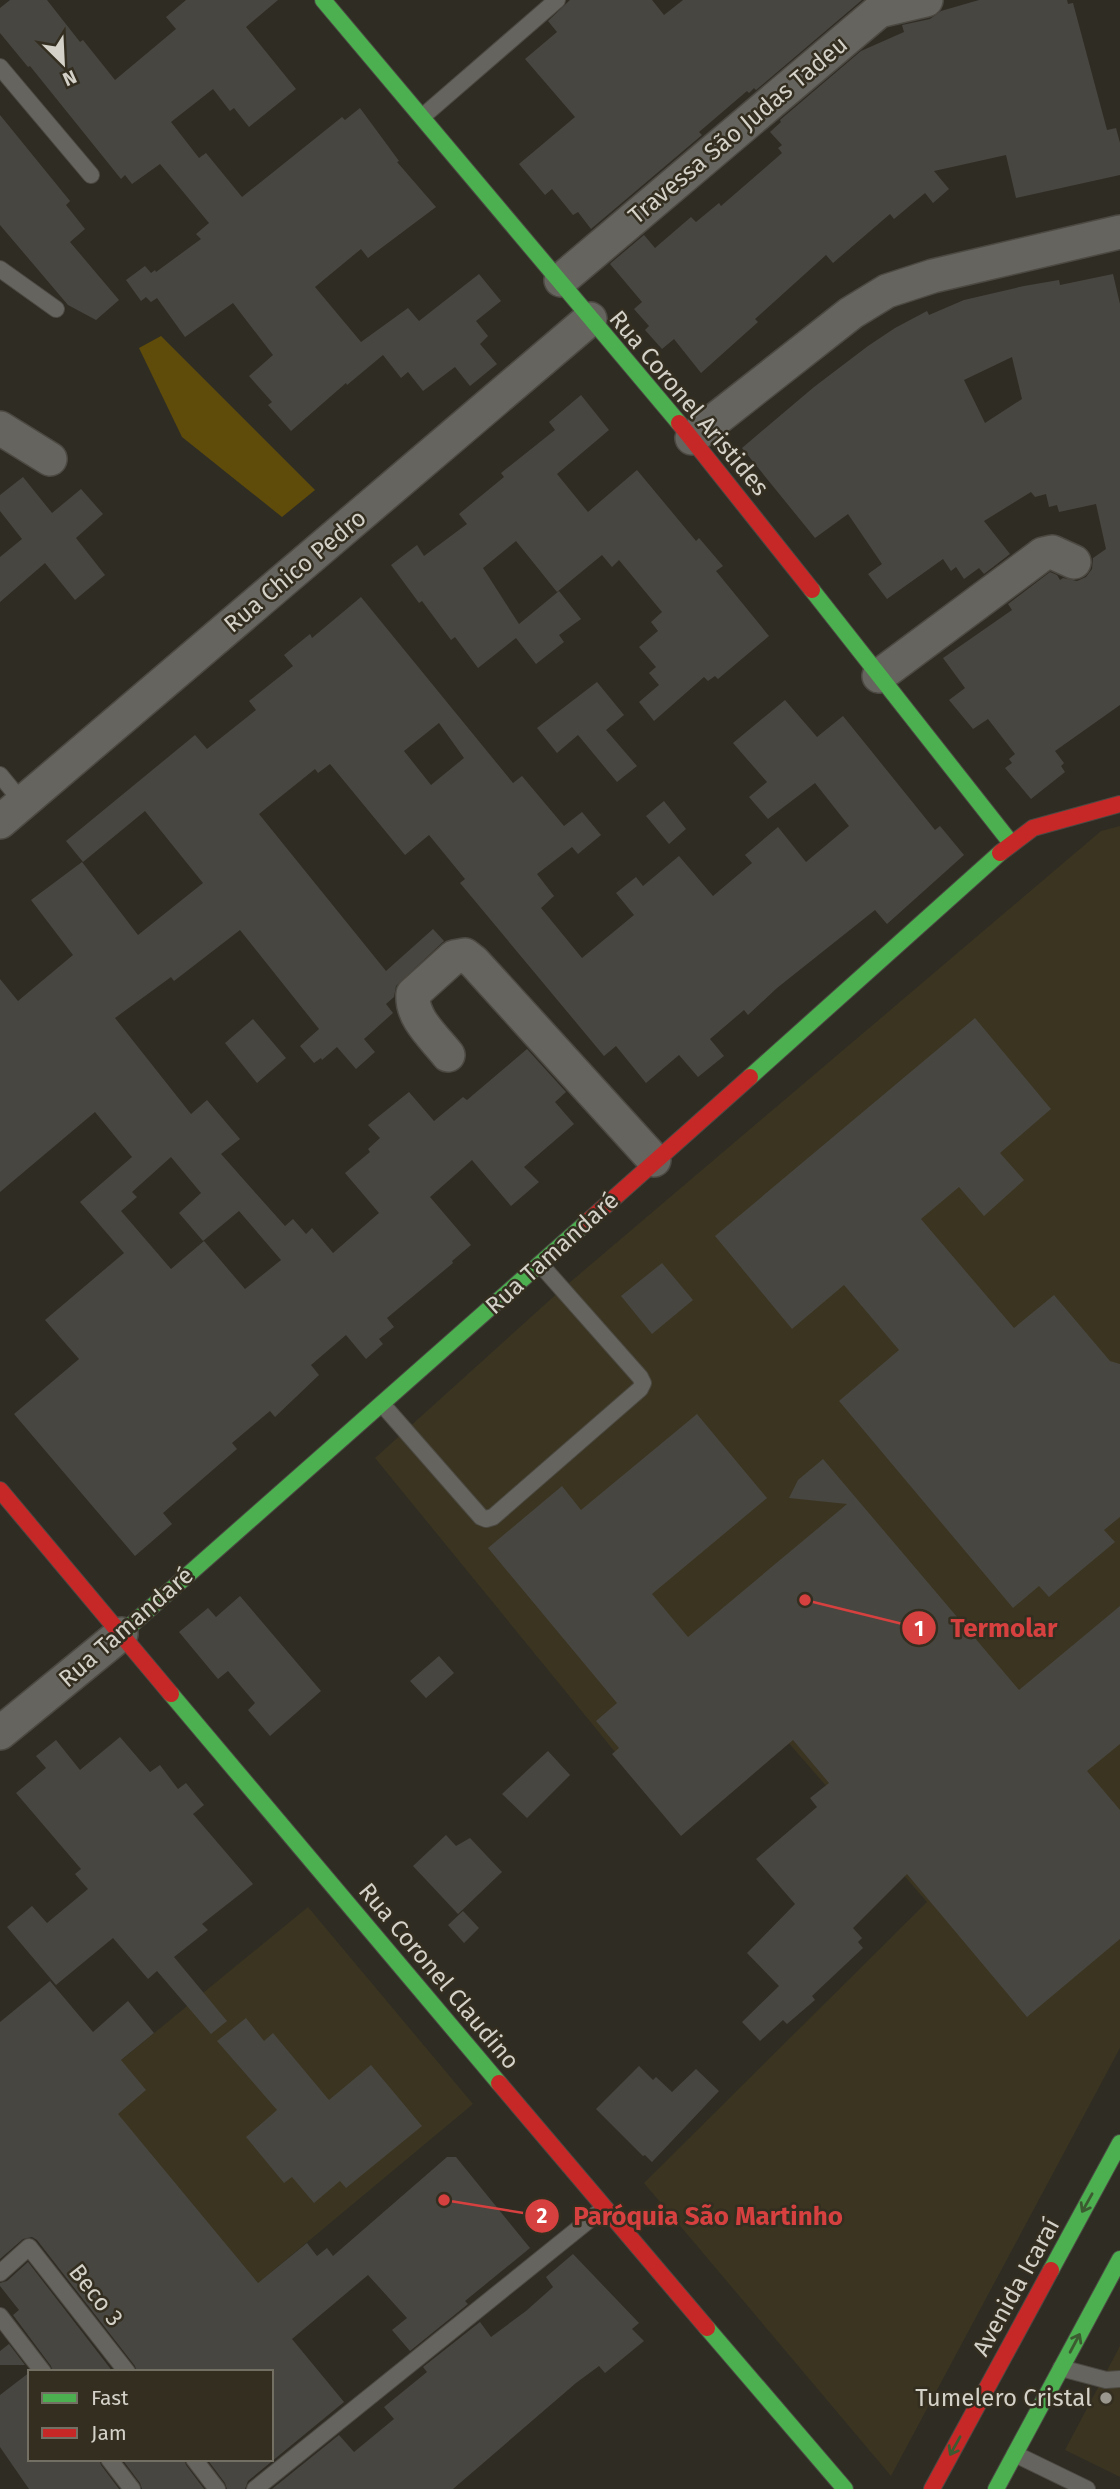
<svg xmlns="http://www.w3.org/2000/svg" width="1120" height="2489" font-family="'Fira Sans',sans-serif">
	<rect width="100%" height="100%" fill="#2f2c24"/>
	<path fill="#3a3421" d="M 1120,826 L 1120,2048 L 891,2476 L 644,2183 L 927,1902 L 787,1741 L 682,1834 L 375,1458 L 562,1289 L 1101,831 Z
		M 308,1907 L 473,2104 L 257,2284 L 92,2084 Z
		M 1120,2346 L 1120,2477 L 1065,2450 Z"/>
	<path fill="#5f4c0a" d="M 161,336 L 315,490 L 282,517 L 182,437 L 139,348 Z"/>
	<path fill="#484640" fill-rule="evenodd" d="M 10,0 L 47,0 L 80,42 L 83,40 L 115,80 L 176,29 L 166,17 L 186,0 L 278,0 L 246,27 L 296,89 L 249,127 L 234,108 L 230,111 L 213,89 L 171,122 L 199,158 L 206,153 L 242,197 L 342,117 L 345,120 L 360,108 L 399,161 L 397,162 L 436,207 L 368,258 L 361,249 L 315,287 L 361,342 L 408,308 L 419,321 L 479,274 L 501,301 L 476,321 L 488,336 L 480,344 L 497,364 L 470,386 L 455,367 L 423,391 L 408,372 L 401,378 L 383,355 L 347,385 L 346,383 L 291,431 L 268,405 L 272,402 L 249,376 L 273,355 L 233,303 L 185,337 L 157,298 L 151,302 L 146,297 L 141,301 L 126,280 L 145,266 L 151,273 L 155,270 L 156,272 L 201,239 L 196,234 L 209,223 L 160,164 L 132,184 L 125,175 L 121,179 L 30,66 L 28,67 L 0,33 L 0,8 Z
		M 570,0 L 652,0 L 664,15 L 683,0 L 862,0 L 756,90 L 754,88 L 749,93 L 747,91 L 699,132 L 702,135 L 591,229 L 578,212 L 573,215 L 552,189 L 545,195 L 519,164 L 575,117 L 525,59 L 557,32 L 548,21 Z
		M 979,0 L 1067,0 L 1068,4 L 1073,3 L 1107,130 L 1116,128 L 1120,143 L 1120,175 L 1016,198 L 1006,155 L 934,171 L 949,189 L 933,203 L 925,193 L 894,219 L 890,214 L 833,263 L 826,255 L 755,319 L 758,322 L 701,373 L 674,339 L 662,349 L 645,330 L 649,326 L 634,309 L 642,302 L 610,264 L 612,262 L 644,235 L 655,248 L 691,217 L 696,222 L 719,203 L 721,206 L 782,153 L 778,148 L 782,145 L 770,132 L 781,122 L 780,120 L 861,51 L 904,32 L 902,25 L 930,19 L 941,11 Z
		M 0,115 L 70,201 L 66,205 L 85,229 L 70,242 L 119,300 L 96,320 L 68,305 L 0,225 Z
		M 1113,274 L 1120,304 L 1120,705 L 1055,751 L 1064,763 L 1061,766 L 1065,772 L 1031,799 L 1005,768 L 1012,763 L 1009,759 L 1015,754 L 988,719 L 973,729 L 949,700 L 965,688 L 943,658 L 1012,610 L 1008,604 L 1050,572 L 1057,575 L 1060,580 L 1063,578 L 1077,581 L 1086,577 L 1092,569 L 1093,558 L 1106,549 L 1096,504 L 1059,512 L 1057,505 L 1049,507 L 1046,494 L 1035,497 L 1031,492 L 984,521 L 1010,554 L 984,574 L 979,568 L 964,579 L 956,567 L 951,571 L 943,559 L 887,599 L 868,574 L 882,564 L 848,514 L 815,538 L 742,448 L 814,387 L 868,346 L 895,328 L 927,311 L 929,315 L 964,300 L 1024,286 L 1059,280 L 1060,285 ZM 1012,357 L 1022,399 L 985,423 L 964,380 Z
		M 581,395 L 609,430 L 557,474 L 588,512 L 637,470 L 696,541 L 699,538 L 723,566 L 716,571 L 769,636 L 718,679 L 715,676 L 708,681 L 704,677 L 654,721 L 639,702 L 659,685 L 649,673 L 656,667 L 639,647 L 658,631 L 651,622 L 662,612 L 619,560 L 612,567 L 602,555 L 557,592 L 516,541 L 483,568 L 519,624 L 559,591 L 581,619 L 559,635 L 564,642 L 536,664 L 516,638 L 478,668 L 455,637 L 451,640 L 422,601 L 419,603 L 391,565 L 417,545 L 424,556 L 467,524 L 459,514 L 504,477 L 501,473 L 555,430 L 549,422 Z
		M 23,477 L 52,513 L 81,489 L 103,514 L 76,538 L 105,575 L 75,600 L 45,563 L 0,602 L 0,557 L 22,539 L 0,511 L 0,495 Z
		M 361,597 L 513,783 L 522,776 L 564,826 L 582,812 L 601,835 L 578,854 L 572,847 L 537,874 L 554,896 L 541,908 L 582,958 L 634,915 L 616,893 L 636,877 L 643,886 L 679,856 L 713,896 L 752,863 L 745,855 L 778,827 L 806,862 L 849,826 L 815,783 L 768,819 L 749,797 L 767,782 L 733,743 L 785,700 L 817,737 L 843,716 L 935,830 L 940,826 L 964,855 L 887,924 L 875,910 L 777,988 L 748,1015 L 744,1010 L 710,1039 L 724,1056 L 698,1077 L 679,1055 L 646,1083 L 616,1046 L 604,1056 L 460,883 L 465,879 L 429,835 L 405,855 L 330,764 L 318,773 L 315,769 L 259,814 L 386,971 L 433,929 L 444,941 L 396,986 L 394,997 L 386,1004 L 393,1013 L 364,1039 L 375,1052 L 356,1069 L 337,1047 L 322,1060 L 321,1058 L 314,1063 L 300,1046 L 319,1029 L 240,930 L 174,981 L 171,977 L 115,1018 L 191,1114 L 207,1100 L 240,1139 L 221,1154 L 285,1226 L 293,1219 L 306,1234 L 312,1228 L 333,1253 L 379,1213 L 345,1173 L 370,1152 L 368,1149 L 380,1138 L 368,1125 L 409,1092 L 434,1121 L 463,1097 L 467,1100 L 527,1049 L 566,1092 L 555,1102 L 574,1124 L 524,1167 L 539,1182 L 511,1206 L 472,1160 L 430,1197 L 471,1245 L 452,1261 L 453,1263 L 387,1318 L 394,1327 L 379,1339 L 383,1344 L 366,1359 L 346,1335 L 311,1365 L 319,1375 L 275,1417 L 270,1411 L 232,1443 L 237,1449 L 163,1513 L 172,1524 L 135,1556 L 14,1414 L 79,1359 L 45,1320 L 124,1253 L 80,1202 L 132,1157 L 95,1112 L 0,1192 L 0,979 L 18,1001 L 73,955 L 31,900 L 82,862 L 138,935 L 203,883 L 145,811 L 83,862 L 66,841 L 195,735 L 207,749 L 256,710 L 249,701 L 293,666 L 284,655 L 310,634 L 312,638 ZM 439,723 L 464,758 L 431,785 L 404,751 ZM 171,1157 L 201,1193 L 179,1213 L 203,1241 L 239,1211 L 281,1260 L 245,1289 L 204,1241 L 171,1269 L 121,1211 L 137,1197 L 132,1192 Z
		M 597,682 L 624,715 L 606,730 L 637,766 L 617,782 L 578,735 L 557,753 L 537,728 Z
		M 664,801 L 686,829 L 669,844 L 646,816 Z
		M 975,1018 L 1051,1109 L 1000,1153 L 1024,1180 L 984,1216 L 959,1187 L 921,1219 L 1014,1328 L 1054,1295 L 1110,1361 L 1120,1364 L 1120,1517 L 1104,1530 L 1115,1542 L 1049,1597 L 1039,1586 L 1013,1608 L 839,1401 L 899,1350 L 844,1285 L 792,1329 L 715,1236 Z
		M 253,1019 L 286,1058 L 257,1083 L 225,1043 Z
		M 662,1263 L 693,1300 L 652,1334 L 621,1296 Z
		M 697,1414 L 767,1498 L 652,1594 L 688,1637 L 847,1504 L 789,1498 L 798,1480 L 823,1459 L 1019,1690 L 1120,1606 L 1120,1744 L 1087,1771 L 1120,1810 L 1120,1939 L 1027,2017 L 907,1874 L 853,1928 L 862,1938 L 858,1942 L 863,1948 L 812,1996 L 815,2000 L 787,2024 L 783,2020 L 760,2041 L 742,2022 L 779,1986 L 747,1953 L 795,1904 L 756,1859 L 817,1807 L 810,1798 L 829,1783 L 793,1740 L 681,1836 L 612,1754 L 619,1748 L 596,1721 L 617,1703 L 488,1548 L 562,1486 L 581,1510 Z
		M 240,1596 L 321,1691 L 270,1736 L 248,1710 L 255,1703 L 228,1671 L 218,1679 L 179,1632 L 208,1608 L 216,1617 Z
		M 439,1656 L 454,1673 L 426,1698 L 410,1681 Z
		M 120,1737 L 150,1772 L 160,1765 L 178,1789 L 186,1783 L 204,1805 L 193,1814 L 253,1884 L 202,1924 L 208,1930 L 174,1957 L 227,2021 L 211,2034 L 157,1971 L 148,1979 L 113,1938 L 56,1985 L 7,1927 L 32,1906 L 47,1923 L 88,1889 L 75,1874 L 81,1869 L 16,1793 L 46,1768 L 36,1756 L 56,1740 L 80,1770 Z
		M 548,1751 L 570,1775 L 527,1818 L 502,1794 Z
		M 446,1835 L 456,1846 L 470,1838 L 502,1872 L 458,1914 L 413,1866 Z
		M 463,1911 L 479,1928 L 464,1943 L 448,1925 Z
		M 50,1981 L 93,2032 L 128,2001 L 154,2033 L 121,2060 L 146,2090 L 118,2114 L 258,2283 L 307,2243 L 317,2256 L 327,2248 L 333,2256 L 447,2157 L 456,2157 L 530,2248 L 465,2301 L 468,2304 L 410,2351 L 392,2330 L 407,2318 L 368,2275 L 292,2339 L 344,2402 L 248,2481 L 245,2489 L 227,2489 L 225,2483 L 207,2459 L 271,2459 L 271,2372 L 137,2372 L 135,2366 L 37,2240 L 32,2237 L 23,2239 L 0,2259 L 0,2022 Z
		M 246,2018 L 264,2041 L 273,2033 L 329,2100 L 371,2065 L 422,2126 L 346,2188 L 340,2181 L 314,2203 L 292,2177 L 284,2183 L 246,2137 L 277,2110 L 217,2041 Z
		M 639,2066 L 653,2080 L 656,2077 L 672,2092 L 696,2069 L 719,2091 L 652,2162 L 645,2155 L 643,2156 L 596,2109 Z
		M 573,2254 L 639,2323 L 632,2329 L 644,2341 L 605,2373 L 599,2366 L 576,2383 L 453,2489 L 272,2489 L 339,2435 L 354,2452 L 394,2419 L 384,2407 L 427,2372 L 423,2367 L 480,2322 L 491,2337 L 526,2311 L 553,2287 L 546,2277 Z
		M 28,2262 L 113,2372 L 53,2372 L 51,2366 L 13,2315 L 19,2310 L 0,2286 L 0,2283 L 7,2281 Z
		M 9,2344 L 25,2365 L 0,2365 L 0,2351 Z
		M 30,2372 L 30,2459 L 99,2459 L 101,2465 L 119,2489 L 29,2489 L 0,2447 L 0,2395 Z
		M 122,2459 L 184,2459 L 186,2465 L 204,2489 L 142,2489 L 140,2483 Z"/>
	<g fill="none" stroke-linecap="round" stroke-linejoin="round">
		<g stroke="#4b4942" stroke-width="18">
			<path id="lane" d="M 0,67 L 91,175
				M 422,117 L 557,0
				M 0,269 L 56,309
				M 0,775 L 23,803
				M 382,1404 L 481,1517 L 486,1519 L 493,1517 L 640,1389 L 643,1383 L 640,1377 L 540,1264
				M 0,2273 L 29,2247 L 127,2372
				M 0,2316 L 43,2372
				M 1061,2368 L 1106,2380 L 1120,2379
				M 1015,2454 L 1087,2489
				M 109,2459 L 132,2489
				M 194,2459 L 217,2489
				M 255,2489 L 604,2208"/>
		</g>
		<g stroke="#4b4942" stroke-width="36">
			<path id="street" d="M 561,280 L 879,11 L 926,0
				M 0,428 L 50,459
				M 692,438 L 851,313 L 887,291 L 933,276 L 1120,232
				M 879,676 L 1043,554 L 1052,552 L 1074,562
				M 0,822 L 590,319
				M 448,1055 C 434,1037 411,1018 413,994 L 454,957 L 465,955 L 474,962 L 654,1160
				M 0,1733 L 121,1634"/>
		</g>
		<g stroke="#4b4942" stroke-width="18">
			<path id="fast" d="M 323,0 L 679,423
				M 812,590 L 1011,843
				M 750,1077 L 1000,853
				M 121,1634 L 586,1223
				M 171,1694 L 499,2083
				M 1051,2270 L 1120,2143
				M 707,2328 L 845,2489
				M 996,2489 L 1120,2259"/>
		</g>
		<g stroke="#4b4942" stroke-width="18">
			<path id="jam" d="M 679,423 L 812,590
				M 1000,853 L 1033,828 L 1120,804
				M 586,1223 L 750,1077
				M 0,1490 L 171,1694
				M 499,2083 L 707,2328
				M 932,2489 L 1051,2270"/>
		</g>
		<use href="#lane" stroke="#66645e" stroke-width="16"/>
		<use href="#street" stroke="#66645e" stroke-width="33"/>
		<use href="#fast" stroke="#4caf50" stroke-width="16"/>
		<use href="#jam" stroke="#c62828" stroke-width="16"/>
	</g>
	<defs><path id="oneway-shaft" d="M-6 0H5M1.5-3L5.5 0L1.5 3" fill="none" stroke-width="1.6" stroke-linecap="round" stroke-linejoin="round" transform="scale(1.75)"/></defs>
	<g stroke="#3c5b31">
		<use href="#oneway-shaft" transform="translate(1087 2203) rotate(119)"/>
		<use href="#oneway-shaft" transform="translate(1075 2343) rotate(-62)"/>
		<use href="#oneway-shaft" transform="translate(955 2446) rotate(119)"/>
	</g>
	<circle fill="#9a978f" stroke="#332e20" stroke-width="2.5" cx="1106" cy="2398" r="7"/>
	<g text-anchor="middle" stroke-width="5" stroke-linejoin="round" paint-order="stroke">
		<g font-size="24" fill="#d4d1c8" stroke="#332e20">
			<text transform="translate(738 130) rotate(-40)" y="8">Travessa São Judas Tadeu</text>
			<text transform="translate(689 403) rotate(50)" y="8">Rua Coronel Aristides</text>
			<text transform="translate(295 571) rotate(-40)" y="8">Rua Chico Pedro</text>
			<text transform="translate(552 1253) rotate(-42)" y="8">Rua Tamandaré</text>
			<text transform="translate(126 1627) rotate(-41)" y="8">Rua Tamandaré</text>
			<text transform="translate(439 1976) rotate(50)" y="8">Rua Coronel Claudino</text>
			<text transform="translate(1016 2287) rotate(-61)" y="8">Avenida Icaraí</text>
			<text transform="translate(96 2295) rotate(52)" y="8">Beco 3</text>
		</g>
		<g font-size="24" fill="#d4d1c8" stroke="#332e20" text-anchor="end">
			<text x="1092" y="2406">Tumelero Cristal</text>
		</g>
	</g>
	<path fill="none" stroke="#d64140" stroke-width="2.5" d="M805 1600L919 1628M444 2200L542 2216"/>
	<g fill="#d64140" stroke="#332e20" stroke-width="2.5">
		<circle cx="805" cy="1600" r="7"/>
		<circle cx="444" cy="2200" r="7"/>
		<circle cx="919" cy="1628" r="18"/>
		<circle cx="542" cy="2216" r="18"/>
	</g>
	<g font-size="21" text-anchor="middle" font-weight="bold" fill="#fff">
		<text x="919" y="1636">1</text>
		<text x="542" y="2223">2</text>
	</g>
	<g font-size="26" text-anchor="middle" font-weight="bold" fill="#d64140" stroke="#332e20" stroke-width="5" stroke-linejoin="round" paint-order="stroke">
		<text x="1004" y="1637">Termolar</text>
		<text x="708" y="2225">Paróquia São Martinho</text>
	</g>
	<rect x="28" y="2370" width="245" height="91" fill="#332e20" stroke="#736f63" stroke-width="2"/>
	<rect x="42" y="2393" width="35" height="10" fill="#4caf50" stroke="#736f63" stroke-width="2"/>
	<text x="91" y="2405" font-size="21" fill="#d4d1c8">Fast</text>
	<rect x="42" y="2428" width="35" height="10" fill="#c62828" stroke="#736f63" stroke-width="2"/>
	<text x="91" y="2440" font-size="21" fill="#d4d1c8">Jam</text>
	<g transform="translate(63 63) rotate(156)" stroke="#332e20" stroke-width="5" paint-order="stroke">
	<path d="M0-5L12 26L0 18L-12 26Z" fill="#d4d1c8"/>
	<text y="-10" font-size="19" font-weight="bold" text-anchor="middle" fill="#d4d1c8">N</text>
	</g>
</svg>
